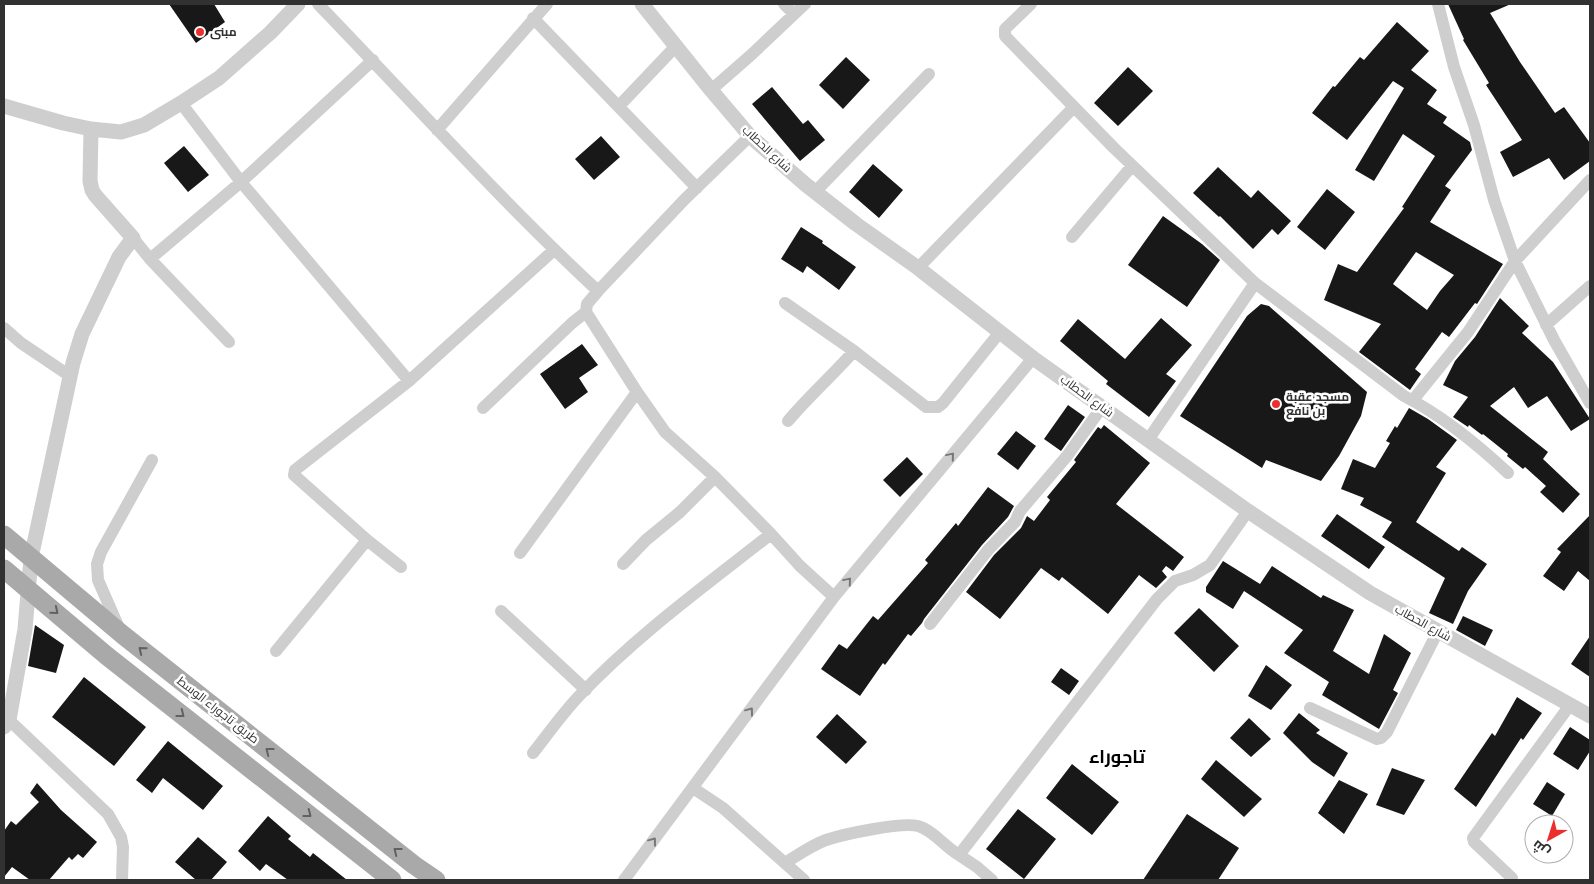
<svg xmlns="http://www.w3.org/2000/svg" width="1594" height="884" font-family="Mulish,Cairo,sans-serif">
	<rect width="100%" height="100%" fill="#fff"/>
	<path fill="#181818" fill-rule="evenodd" d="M 169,4 L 214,4 L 225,22 L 196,43 Z
		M 1448,4 L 1511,4 L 1490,13 L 1520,62 L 1555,113 L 1564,107 L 1590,143 L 1590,161 L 1564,180 L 1549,158 L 1513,177 L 1500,152 L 1522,140 L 1486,85 L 1489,83 L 1463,40 L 1464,39 Z
		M 1397,22 L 1429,51 L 1411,70 L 1437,90 L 1427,104 L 1447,117 L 1443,123 L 1470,142 L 1472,150 L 1445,186 L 1451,190 L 1430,222 L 1503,264 L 1477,304 L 1475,303 L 1449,337 L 1442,332 L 1415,369 L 1421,374 L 1410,390 L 1359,352 L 1381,324 L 1324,300 L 1338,264 L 1357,272 L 1404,208 L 1402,207 L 1435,156 L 1403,134 L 1374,181 L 1355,170 L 1404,88 L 1393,81 L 1347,140 L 1312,113 L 1333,86 L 1335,87 L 1360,57 L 1364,60 ZM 1416,252 L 1454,275 L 1440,291 L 1427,310 L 1393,284 Z
		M 846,57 L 870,80 L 843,109 L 819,85 Z
		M 1128,67 L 1153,91 L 1118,126 L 1094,103 Z
		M 772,87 L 803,124 L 808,120 L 825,140 L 800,161 L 752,104 Z
		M 601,136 L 620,157 L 594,180 L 575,159 Z
		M 184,146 L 209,175 L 188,192 L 164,163 Z
		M 873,164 L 903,190 L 879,218 L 849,192 Z
		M 1218,167 L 1251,198 L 1258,190 L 1291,221 L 1278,235 L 1272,229 L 1253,249 L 1220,216 L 1219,217 L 1193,193 Z
		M 1327,189 L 1355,212 L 1325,250 L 1297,227 Z
		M 1163,216 L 1202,244 L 1220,260 L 1187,307 L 1128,265 Z
		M 801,227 L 823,241 L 822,243 L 856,267 L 839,290 L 807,266 L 803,273 L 781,259 Z
		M 1500,298 L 1529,326 L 1522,333 L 1553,362 L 1590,419 L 1571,431 L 1547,396 L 1528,408 L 1514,387 L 1490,406 L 1548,452 L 1543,459 L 1580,494 L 1563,513 L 1540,492 L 1546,486 L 1525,467 L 1523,469 L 1507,456 L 1508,454 L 1483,434 L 1482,435 L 1469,425 L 1468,427 L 1453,417 L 1468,397 L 1443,385 L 1455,361 L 1475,337 Z
		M 1261,304 L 1269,306 L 1367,392 L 1361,416 L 1339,456 L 1321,481 L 1266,460 L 1262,468 L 1180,416 L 1247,316 Z
		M 1161,318 L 1192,345 L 1166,374 L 1176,381 L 1149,417 L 1106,384 L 1108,381 L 1060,341 L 1078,319 L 1125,359 Z
		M 582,344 L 598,365 L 579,378 L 588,392 L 565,409 L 540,374 Z
		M 1068,405 L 1085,417 L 1061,451 L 1044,439 Z
		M 1409,408 L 1428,419 L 1457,440 L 1436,467 L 1446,473 L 1416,522 L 1459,551 L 1462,547 L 1487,564 L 1468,591 L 1453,624 L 1429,613 L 1445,578 L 1382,537 L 1392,522 L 1360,505 L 1364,498 L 1341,489 L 1353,459 L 1375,468 L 1390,443 L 1386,441 L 1395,426 L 1397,428 Z
		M 1104,425 L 1150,463 L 1116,504 L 1184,557 L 1173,571 L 1166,566 L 1162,571 L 1167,577 L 1156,588 L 1139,575 L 1108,614 L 1062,577 L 1059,581 L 1041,568 L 1000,619 L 966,592 L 994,555 L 1021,528 L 1027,516 L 1034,521 L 1050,500 L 1047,497 L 1076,462 L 1074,460 L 1098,427 L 1101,429 Z
		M 1016,431 L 1036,446 L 1018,470 L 997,454 Z
		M 907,457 L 923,474 L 900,497 L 883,480 Z
		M 988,487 L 1014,506 L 1008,517 L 982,545 L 924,619 L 922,623 L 911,636 L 908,634 L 885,665 L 883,663 L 860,696 L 821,669 L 839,644 L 847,649 L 873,616 L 878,620 L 928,563 L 925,560 L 956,523 L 958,526 Z
		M 1337,514 L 1385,547 L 1369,569 L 1321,536 Z
		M 1590,515 L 1590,581 L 1578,571 L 1564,591 L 1543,576 L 1561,552 L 1557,549 Z
		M 1223,561 L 1260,584 L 1272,566 L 1321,598 L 1323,595 L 1354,610 L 1333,651 L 1369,674 L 1384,634 L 1411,653 L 1393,690 L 1398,693 L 1379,729 L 1322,695 L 1329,682 L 1284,653 L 1303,630 L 1244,591 L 1233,609 L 1206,592 L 1206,587 Z
		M 1199,608 L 1239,646 L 1214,672 L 1174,633 Z
		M 1463,616 L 1493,630 L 1485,646 L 1456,630 Z
		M 35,625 L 64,645 L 56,673 L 28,666 Z
		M 1590,636 L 1590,677 L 1571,664 Z
		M 1266,665 L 1292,685 L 1271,710 L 1248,696 Z
		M 1061,668 L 1079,681 L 1069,695 L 1051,682 Z
		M 84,677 L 146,727 L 114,766 L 52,717 Z
		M 1517,697 L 1542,713 L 1523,740 L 1521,738 L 1476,807 L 1454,789 L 1492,733 L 1495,736 Z
		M 1299,713 L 1320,730 L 1316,733 L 1348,753 L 1334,777 L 1312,762 L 1283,733 Z
		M 837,714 L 867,742 L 846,764 L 816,737 Z
		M 1249,718 L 1271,739 L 1251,757 L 1230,738 Z
		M 1570,727 L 1590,740 L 1590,751 L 1578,770 L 1553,754 Z
		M 168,741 L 223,786 L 203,810 L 163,778 L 152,793 L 136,780 Z
		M 1216,760 L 1262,799 L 1244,817 L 1201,779 Z
		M 1072,764 L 1119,802 L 1092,835 L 1046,798 Z
		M 1392,768 L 1425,780 L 1404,815 L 1376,805 Z
		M 1339,780 L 1368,794 L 1344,834 L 1318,813 Z
		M 1547,782 L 1565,794 L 1552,816 L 1533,804 Z
		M 37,783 L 61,810 L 97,842 L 83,858 L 78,854 L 72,860 L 69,857 L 49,880 L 30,880 L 12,867 L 4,877 L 4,831 L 11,821 L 16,825 L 39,802 L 30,793 Z
		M 1018,809 L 1056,839 L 1024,879 L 986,849 Z
		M 1187,814 L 1239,848 L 1218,880 L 1143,880 Z
		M 268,816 L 291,836 L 288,839 L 310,857 L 313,853 L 347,880 L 288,880 L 266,864 L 260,871 L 238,851 Z
		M 198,837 L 227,862 L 211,880 L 196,880 L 175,862 Z"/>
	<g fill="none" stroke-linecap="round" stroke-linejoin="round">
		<path stroke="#cecece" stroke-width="12" d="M 318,4 C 411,100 500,200 598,291
			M 784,4 L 794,14
			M 1031,4 L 1005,29 L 1005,36 L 1114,148 L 1255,283 L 1404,396 C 1443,416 1476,443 1508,473
			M 1438,4 L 1454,67 L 1474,125 L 1494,200 L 1515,261 L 1554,340 L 1590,403
			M 533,18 L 697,188
			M 711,90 L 751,55 L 805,4
			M 181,103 L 241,182 L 409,381
			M 619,106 L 676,46
			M 437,130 L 547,4
			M 750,136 L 684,200 L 598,291 L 587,304 L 586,312 L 637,392 L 665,432 L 715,477 L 771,534 L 800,566 L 834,597
			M 815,192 L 929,74
			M 1072,237 L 1132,166
			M 133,238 L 150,259 L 229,342
			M 150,259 L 241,182 L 373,60
			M 918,268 L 1074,107
			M 785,303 L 854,351 L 926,407 L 938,407 L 943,403 L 1000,332
			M 1546,325 L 1590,286
			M 4,328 L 21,343 L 70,376
			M 1413,400 L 1468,332 L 1515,261 L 1590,180
			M 483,408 L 572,323 L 586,312
			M 788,421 C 809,396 833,375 854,351
			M 1148,440 L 1255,283
			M 520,553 L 637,392
			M 623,564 L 646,540 L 680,512 L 715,477
			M 401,567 L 367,540 L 294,475 L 295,470 L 409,381 L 554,250
			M 501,611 L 586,690
			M 930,624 L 988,550 L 1015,522 L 1020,511 L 1067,456 L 1102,407
			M 119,628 L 98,580 L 97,564 L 101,552 L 152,460
			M 276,651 L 367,540
			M 1310,708 L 1377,739 L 1381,738 L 1387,732 L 1438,631
			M 9,720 L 108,814 L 121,837 L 123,847 L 122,880
			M 533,753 C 548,734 562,714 579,696 C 637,635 706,585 771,534
			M 693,788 L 723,808 L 804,880
			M 785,863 C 798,855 812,845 826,840 C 844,834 901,822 918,826 C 933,830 946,848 959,855
			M 1512,878 L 1474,842 L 1473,838 L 1570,705
			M 624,880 L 834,597 L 1033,358
			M 992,880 L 977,867 L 959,855 L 1157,599 L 1175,581 L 1193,575 L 1210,565 L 1248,511"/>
		<path stroke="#cecece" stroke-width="15" d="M 642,4 L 711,90 L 750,136 L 805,184 L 856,224 L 918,268 L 1033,358 L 1248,511 L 1370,593 L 1590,716
			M 4,106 L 63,123 L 91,129 L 121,132 L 144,125 L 181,103 L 219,78 L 270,33 L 298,4
			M 4,727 L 9,720 L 25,629 L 31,558 L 73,363 L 82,334 L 119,257 L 133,238 L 95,195 L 92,190 L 90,181 L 91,129"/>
		<path stroke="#a9a9a9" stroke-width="19" d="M 4,535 L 123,635 L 414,865 L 436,880
			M 4,569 L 107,656 L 392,880"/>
	</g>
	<defs><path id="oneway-chevron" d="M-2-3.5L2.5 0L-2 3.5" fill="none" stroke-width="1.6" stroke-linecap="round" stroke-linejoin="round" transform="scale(1.25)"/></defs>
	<g stroke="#787878">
		<use href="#oneway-chevron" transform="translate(951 456) rotate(-50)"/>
		<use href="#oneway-chevron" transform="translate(848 581) rotate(-50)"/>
		<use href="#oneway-chevron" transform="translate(750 711) rotate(-53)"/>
		<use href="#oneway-chevron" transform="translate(653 841) rotate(-53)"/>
	</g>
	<g stroke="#616161">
		<use href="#oneway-chevron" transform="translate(55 611) rotate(40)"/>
		<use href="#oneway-chevron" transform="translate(142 650) rotate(-141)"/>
		<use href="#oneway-chevron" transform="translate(181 714) rotate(38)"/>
		<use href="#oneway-chevron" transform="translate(269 751) rotate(-142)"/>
		<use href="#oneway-chevron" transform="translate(308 814) rotate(38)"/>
		<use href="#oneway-chevron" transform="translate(397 851) rotate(-142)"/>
	</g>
	<g fill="#eb2f2f" stroke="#fff" stroke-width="2">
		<circle cx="200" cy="32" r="5"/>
		<circle cx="1276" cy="404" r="5"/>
	</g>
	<g text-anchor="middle" stroke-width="5" stroke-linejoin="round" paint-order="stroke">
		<g font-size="12" font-weight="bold" fill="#313131" stroke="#fff" text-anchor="start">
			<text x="210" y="36">مبنى</text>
			<text x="1286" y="401">مسجد عقبة<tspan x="1286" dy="14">بن نافع</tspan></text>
		</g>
		<g font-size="12" fill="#313131" stroke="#fff">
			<text transform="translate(767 149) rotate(43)" y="4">شارع الحطاب</text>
			<text transform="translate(1087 396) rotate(36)" y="4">شارع الحطاب</text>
			<text transform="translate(1423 623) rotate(29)" y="4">شارع الحطاب</text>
			<text transform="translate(218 710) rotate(38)" y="4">طريق تاجوراء الوسط</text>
		</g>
		<g font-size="18" font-weight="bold" fill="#000" stroke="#fff">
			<text x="1117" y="763">تاجوراء</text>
		</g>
	</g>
	<rect width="1594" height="884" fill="none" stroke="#313131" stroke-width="10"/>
	<g transform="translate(1549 839) rotate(219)"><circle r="24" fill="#ffffff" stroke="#adadad"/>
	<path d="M0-4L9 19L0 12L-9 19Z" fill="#eb2f2f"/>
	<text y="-8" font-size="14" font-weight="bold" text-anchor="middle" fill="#313131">ش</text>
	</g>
</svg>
